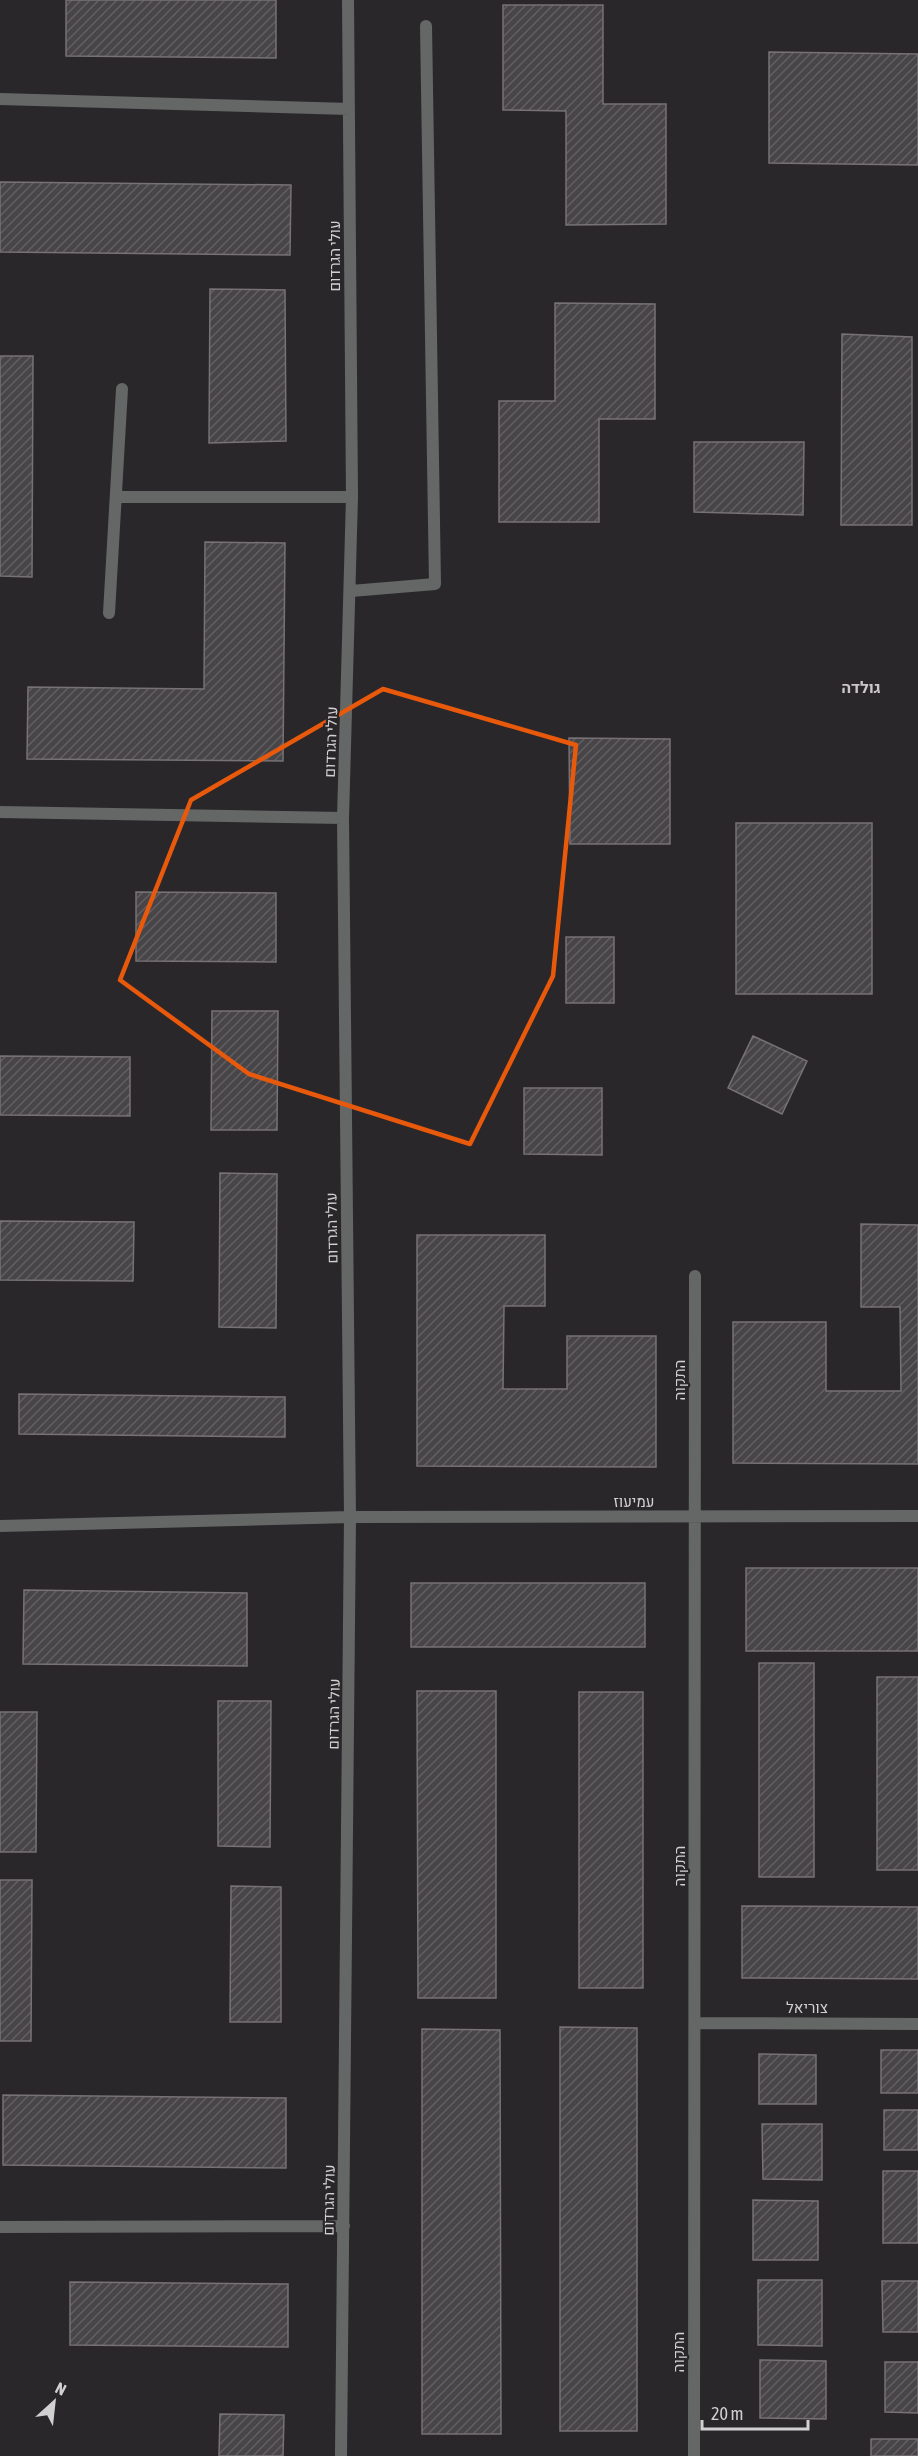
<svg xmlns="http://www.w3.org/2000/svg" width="918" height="2456" font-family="'Asap Condensed',Heebo,sans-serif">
	<defs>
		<pattern id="building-hatch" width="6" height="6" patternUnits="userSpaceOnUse" patternTransform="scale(1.5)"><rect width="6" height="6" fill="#484548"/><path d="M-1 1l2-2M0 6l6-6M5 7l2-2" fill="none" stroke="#625f62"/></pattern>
	</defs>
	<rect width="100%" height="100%" fill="#2a272a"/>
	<path fill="url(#building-hatch)" stroke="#767276" stroke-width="1.5" d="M 66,0 L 276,0 L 276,58 L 66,56 Z
		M 503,5 L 603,5 L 603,104 L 666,104 L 666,224 L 566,225 L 566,111 L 503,110 Z
		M 769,52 L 918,54 L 918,165 L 769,163 Z
		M 0,182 L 291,185 L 290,255 L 0,252 Z
		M 210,289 L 285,290 L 286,441 L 209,443 Z
		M 555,303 L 655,304 L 655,419 L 599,419 L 599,522 L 499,522 L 499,401 L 555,401 Z
		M 842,334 L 912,337 L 912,525 L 841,525 Z
		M 0,356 L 33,356 L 32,577 L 0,576 Z
		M 694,442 L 804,442 L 803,515 L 694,512 Z
		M 205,542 L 285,543 L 283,761 L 27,759 L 28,687 L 204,689 Z
		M 569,738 L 670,739 L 670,844 L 570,844 Z
		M 736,823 L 872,823 L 872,994 L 736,994 Z
		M 136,892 L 276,893 L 276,962 L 136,961 Z
		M 566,937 L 614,937 L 614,1003 L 566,1003 Z
		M 212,1011 L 278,1011 L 277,1130 L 211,1130 Z
		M 753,1036 L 807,1061 L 782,1114 L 728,1088 Z
		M 0,1056 L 130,1057 L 130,1116 L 0,1115 Z
		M 524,1088 L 602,1088 L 602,1155 L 524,1154 Z
		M 220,1173 L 277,1174 L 276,1328 L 219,1327 Z
		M 0,1221 L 134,1222 L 133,1281 L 0,1280 Z
		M 861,1224 L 918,1225 L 918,1464 L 733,1463 L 733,1322 L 826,1322 L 826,1391 L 901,1391 L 900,1307 L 861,1307 Z
		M 417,1235 L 545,1235 L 545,1306 L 504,1306 L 503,1389 L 567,1389 L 567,1336 L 656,1336 L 656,1467 L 417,1466 Z
		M 19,1394 L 285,1397 L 285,1437 L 19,1434 Z
		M 746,1568 L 918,1568 L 918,1651 L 746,1651 Z
		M 411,1583 L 645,1583 L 645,1647 L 411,1647 Z
		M 24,1590 L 247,1593 L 247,1666 L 23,1664 Z
		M 759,1663 L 814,1663 L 814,1877 L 759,1877 Z
		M 877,1677 L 918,1677 L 918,1870 L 877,1870 Z
		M 417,1691 L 496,1691 L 496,1998 L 418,1998 Z
		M 579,1692 L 643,1692 L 643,1988 L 579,1988 Z
		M 218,1701 L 271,1701 L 270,1847 L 218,1846 Z
		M 0,1712 L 37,1712 L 36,1852 L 0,1852 Z
		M 0,1880 L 32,1880 L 31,2041 L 0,2041 Z
		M 231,1886 L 281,1887 L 281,2022 L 230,2022 Z
		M 742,1906 L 918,1907 L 918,1979 L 742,1978 Z
		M 560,2027 L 637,2028 L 637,2431 L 560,2431 Z
		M 422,2029 L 500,2030 L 501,2434 L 422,2434 Z
		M 881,2050 L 918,2050 L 918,2093 L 881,2093 Z
		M 759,2054 L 816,2055 L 816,2104 L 759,2104 Z
		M 3,2095 L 286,2098 L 286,2168 L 3,2165 Z
		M 884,2110 L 918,2110 L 918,2150 L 884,2150 Z
		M 762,2124 L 822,2124 L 822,2180 L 763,2179 Z
		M 883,2171 L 918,2171 L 918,2243 L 883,2243 Z
		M 753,2200 L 818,2201 L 818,2260 L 753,2260 Z
		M 758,2280 L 822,2280 L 822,2346 L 758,2345 Z
		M 882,2281 L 918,2281 L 918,2332 L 883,2332 Z
		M 70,2282 L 288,2284 L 288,2347 L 70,2345 Z
		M 760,2360 L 826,2361 L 826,2419 L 760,2418 Z
		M 885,2362 L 918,2362 L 918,2413 L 885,2412 Z
		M 220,2414 L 284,2415 L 283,2456 L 219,2456 Z
		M 871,2439 L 918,2439 L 918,2456 L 871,2456 Z"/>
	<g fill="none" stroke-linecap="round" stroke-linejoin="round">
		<path stroke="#656767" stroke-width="12" d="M 0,99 L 349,109
			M 116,497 L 352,497
			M 351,591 L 435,584 L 426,26
			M 109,613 L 122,389
			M 0,812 L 343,818
			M 0,1526 L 350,1517 L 918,1516
			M 696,2023 L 918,2024
			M 0,2227 L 344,2226
			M 341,2456 L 350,1517 L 343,818 L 352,497 L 348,0
			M 694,2456 L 695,1276"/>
	</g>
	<path fill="none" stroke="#e8590c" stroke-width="4.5" stroke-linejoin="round" d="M 383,689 L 576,745 L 553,976 L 470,1144 L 249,1074 L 120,980 L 191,800 Z"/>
	<g text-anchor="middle" stroke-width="4.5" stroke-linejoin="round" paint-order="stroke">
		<g font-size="15" fill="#d2d1d2" stroke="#2a272a">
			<text transform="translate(335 256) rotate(-90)" y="5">עולי הגרדום</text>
			<text transform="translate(331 742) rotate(-88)" y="5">עולי הגרדום</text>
			<text transform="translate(332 1228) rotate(-91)" y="5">עולי הגרדום</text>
			<text transform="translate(680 1380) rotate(-90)" y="5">התקוה</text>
			<text x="634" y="1507">עמיעוז</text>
			<text transform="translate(334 1714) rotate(-89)" y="5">עולי הגרדום</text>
			<text transform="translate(680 1866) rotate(-90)" y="5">התקוה</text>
			<text x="807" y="2013">צוריאל</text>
			<text transform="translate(329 2200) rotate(-89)" y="5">עולי הגרדום</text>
			<text transform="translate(679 2352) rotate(-90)" y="5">התקוה</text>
		</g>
		<g font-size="16" font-weight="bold" fill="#cac6ca" stroke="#2a272a">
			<text x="861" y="693">גולדה</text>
		</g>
	</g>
	<g transform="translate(54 2402) rotate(27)" stroke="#2a272a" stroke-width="4.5" paint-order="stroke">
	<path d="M0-4.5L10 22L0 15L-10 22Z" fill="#d2d1d2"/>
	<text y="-9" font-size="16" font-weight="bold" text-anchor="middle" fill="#d2d1d2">N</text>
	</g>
	<path d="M702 2420v9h106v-9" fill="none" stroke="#d2d1d2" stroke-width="3"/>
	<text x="711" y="2420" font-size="18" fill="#d2d1d2" stroke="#2a272a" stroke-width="4.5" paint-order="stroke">20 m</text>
</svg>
